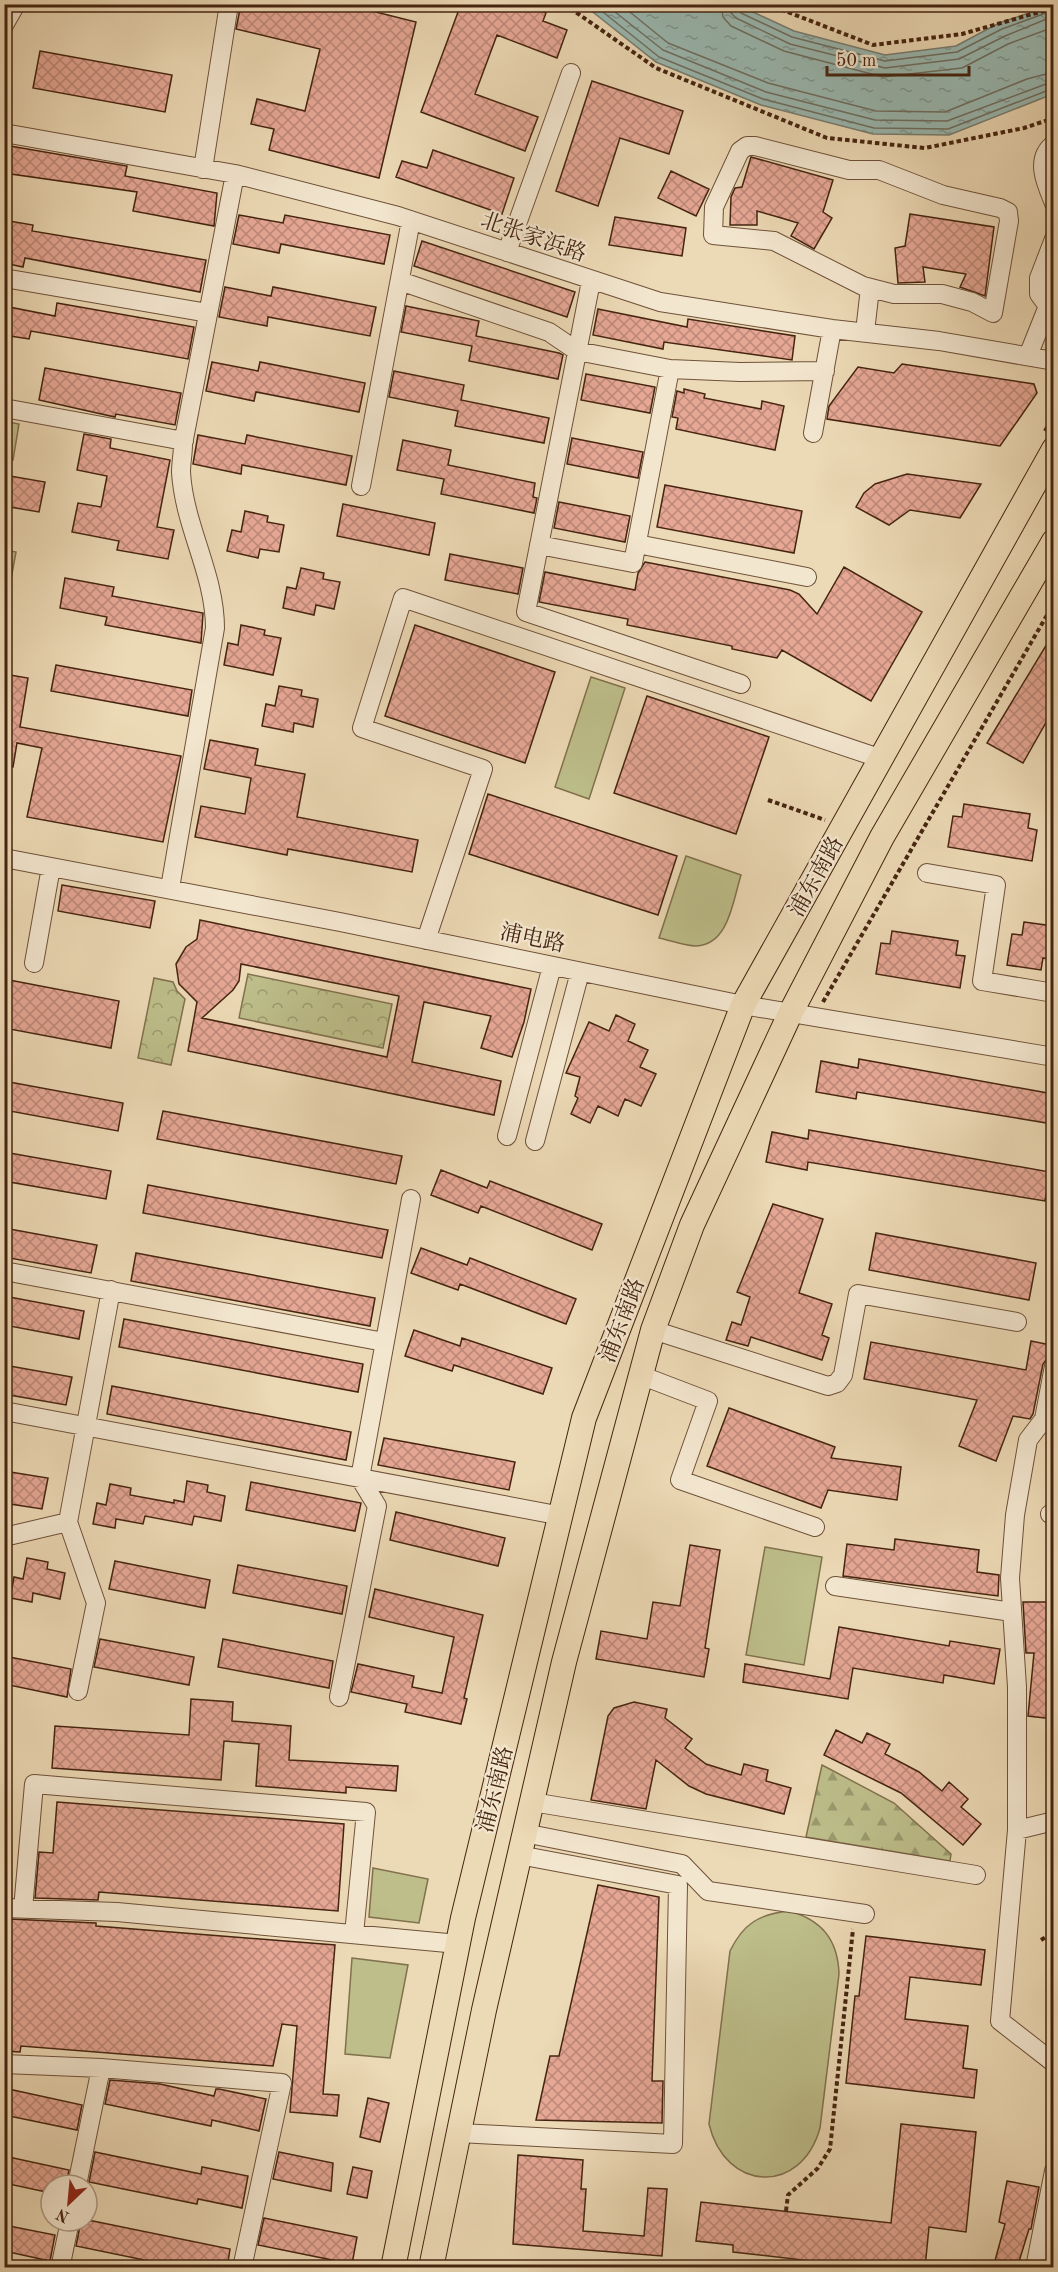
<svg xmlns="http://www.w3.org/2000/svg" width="1058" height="2272" font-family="'Old Standard TT','Noto Serif SC',serif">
	<defs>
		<pattern id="forest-firs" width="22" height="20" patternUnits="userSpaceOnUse" patternTransform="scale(1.5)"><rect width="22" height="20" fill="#bdbe8a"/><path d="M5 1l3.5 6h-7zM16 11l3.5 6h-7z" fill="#9b9a6f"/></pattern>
		<pattern id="park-crowns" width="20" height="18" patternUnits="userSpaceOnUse" patternTransform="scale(1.5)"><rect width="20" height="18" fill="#bdbe8a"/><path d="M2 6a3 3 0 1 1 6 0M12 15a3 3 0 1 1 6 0" fill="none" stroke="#9b9a6f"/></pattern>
		<pattern id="water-ripples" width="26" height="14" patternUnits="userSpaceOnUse" patternTransform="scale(1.5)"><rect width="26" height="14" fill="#99b9b2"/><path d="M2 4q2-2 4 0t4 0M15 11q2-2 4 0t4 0" fill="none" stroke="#7f968f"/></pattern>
		<pattern id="building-cross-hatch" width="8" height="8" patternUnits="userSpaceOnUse" patternTransform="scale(1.5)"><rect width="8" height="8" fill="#e6a795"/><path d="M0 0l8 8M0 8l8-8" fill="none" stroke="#bc8878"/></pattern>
	</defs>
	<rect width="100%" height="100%" fill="#ecd9b5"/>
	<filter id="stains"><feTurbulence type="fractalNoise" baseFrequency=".00333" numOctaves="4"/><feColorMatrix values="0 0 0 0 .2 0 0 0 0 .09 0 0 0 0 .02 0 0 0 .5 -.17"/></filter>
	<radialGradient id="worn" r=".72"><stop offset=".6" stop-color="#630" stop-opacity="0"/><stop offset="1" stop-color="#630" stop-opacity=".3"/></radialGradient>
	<path fill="#bdbe8a" stroke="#81714d" stroke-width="1.5" d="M 5,550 L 16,552 L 5,612 L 4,550 Z
		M 591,677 L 625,688 L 589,799 L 555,787 Z
		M 686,856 L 741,875 C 733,900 729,945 696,946 C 684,946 670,940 659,938 Z
		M 765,1547 L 822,1557 L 804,1665 L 746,1655 Z
		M 373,1868 L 428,1879 L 419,1923 L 369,1917 Z
		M 789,1911 C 822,1920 838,1940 839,1974 L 820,2128 C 801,2196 725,2192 709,2124 L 730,1951 C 743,1924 759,1914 789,1911 Z
		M 352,1958 L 408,1965 L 390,2058 L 345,2054 Z"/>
	<path fill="url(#forest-firs)" stroke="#81714d" stroke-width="1.5" d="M 822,1765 L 894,1803 L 951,1854 L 950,1861 L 806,1837 Z"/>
	<path fill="url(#park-crowns)" stroke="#81714d" stroke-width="1.5" d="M 4,421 L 19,424 L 13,460 L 5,459 Z
		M 248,974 L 392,1004 L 383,1048 L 239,1018 Z
		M 154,978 L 173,982 L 177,991 L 185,999 L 171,1065 L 138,1058 Z"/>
	<path fill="url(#water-ripples)" stroke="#777d71" stroke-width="1.5" d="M 584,5 L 738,5 L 794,31 L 885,55 L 956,46 L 999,23 L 1053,5 L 1053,94 L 949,135 L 873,134 L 761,105 L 656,62 Z"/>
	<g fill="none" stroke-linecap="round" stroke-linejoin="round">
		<path stroke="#6f6e61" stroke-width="1.5" d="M 593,4 L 659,57 L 763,99 L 874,128 L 948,129 L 1054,88
			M 605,4 L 663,50 L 766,92 L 875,120 L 947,121 L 1054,81
			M 620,4 L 668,43 L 768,83 L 876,111 L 945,112 L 1027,79 L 1054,72
			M 721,4 L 723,17 L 731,26 L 784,51 L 883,77 L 962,68 L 1008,44 L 1054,27
			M 730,4 L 731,13 L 736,18 L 790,44 L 885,68 L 959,59 L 1005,36 L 1054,16
			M 737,4 L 741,13 L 792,37 L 885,61 L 957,52 L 1002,29 L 1046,13 L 1049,4"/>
	</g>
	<path fill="url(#building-cross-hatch)" stroke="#452410" stroke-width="1.5" fill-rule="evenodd" d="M 241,4 L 344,4 L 416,22 L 379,178 L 269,150 L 274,129 L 251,124 L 257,99 L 305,111 L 320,49 L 236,29 Z
		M 461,4 L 525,4 L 546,13 L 543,21 L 567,30 L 557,58 L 497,35 L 475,94 L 538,117 L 525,151 L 421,112 Z
		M 40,51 L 172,75 L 165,112 L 33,88 Z
		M 592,81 L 683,111 L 669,154 L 620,138 L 598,206 L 556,191 Z
		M 4,145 L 127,166 L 125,176 L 217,193 L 214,226 L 133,211 L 137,192 L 4,173 Z
		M 433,150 L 514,178 L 502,214 L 396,177 L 402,161 L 427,168 Z
		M 751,157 L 833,180 L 823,212 L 832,218 L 814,249 L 791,236 L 798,223 L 778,217 L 757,211 L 757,225 L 730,225 L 731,197 L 735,188 L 742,187 Z
		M 671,171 L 709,189 L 696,216 L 658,198 Z
		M 910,214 L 994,227 L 985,296 L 960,287 L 966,274 L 923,267 L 925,282 L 898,283 L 895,248 L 905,246 Z
		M 239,215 L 283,223 L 285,215 L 390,235 L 384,264 L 281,244 L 279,253 L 233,244 Z
		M 615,217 L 686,228 L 682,256 L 609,245 Z
		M 9,221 L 33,225 L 32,231 L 206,260 L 200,292 L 25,258 L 23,267 L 4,263 Z
		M 422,241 L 575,292 L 567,317 L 414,266 Z
		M 225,287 L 271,296 L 273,287 L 376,307 L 370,336 L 268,317 L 267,326 L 219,317 Z
		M 57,303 L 194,327 L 188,359 L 31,331 L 29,339 L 4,335 L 4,306 L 55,316 Z
		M 406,306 L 479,321 L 476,336 L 559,353 L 563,355 L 558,379 L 469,361 L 472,346 L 401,332 Z
		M 598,309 L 687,327 L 688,319 L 795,336 L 792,360 L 664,342 L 663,349 L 593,335 Z
		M 212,362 L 258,371 L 260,362 L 365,383 L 359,412 L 256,392 L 254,401 L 206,391 Z
		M 902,364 L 1034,384 L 1037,393 L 1000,446 L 827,419 L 829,406 L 858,367 L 894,373 Z
		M 45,368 L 181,393 L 175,425 L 116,414 L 115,417 L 39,400 Z
		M 394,371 L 464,385 L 461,400 L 549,418 L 544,443 L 455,426 L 458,411 L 389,397 Z
		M 586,374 L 655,387 L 650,413 L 581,400 Z
		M 684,389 L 705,394 L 704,398 L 761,409 L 762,401 L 784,406 L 775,450 L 676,429 L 678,418 L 672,417 L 677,391 L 684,393 Z
		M 84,434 L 111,439 L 110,448 L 170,460 L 157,527 L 174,530 L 168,559 L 117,550 L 119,541 L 72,532 L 78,503 L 101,507 L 107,476 L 77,470 Z
		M 198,435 L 245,444 L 247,435 L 352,456 L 346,485 L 242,465 L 241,474 L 193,464 Z
		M 572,438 L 643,452 L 638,478 L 567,464 Z
		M 403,440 L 451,450 L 448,465 L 535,483 L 533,497 L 537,498 L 534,513 L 441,494 L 444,479 L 397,470 Z
		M 907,474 L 981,484 L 960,518 L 910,510 L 889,525 L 856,507 L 864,493 L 875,484 Z
		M 4,475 L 45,482 L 39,512 L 4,506 Z
		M 665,485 L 802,511 L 794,553 L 657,527 Z
		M 559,502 L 630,516 L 625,542 L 554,528 Z
		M 343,504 L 435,523 L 429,555 L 337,536 Z
		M 245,511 L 268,516 L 267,522 L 284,525 L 279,552 L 260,549 L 258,558 L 227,551 L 232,530 L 241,532 Z
		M 450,554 L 523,568 L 518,594 L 445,580 Z
		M 645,562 L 790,590 L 799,594 L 817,614 L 844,567 L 922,612 L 871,701 L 782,650 L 777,658 L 732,649 L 732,646 L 627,625 L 628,619 L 539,602 L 545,572 L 635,590 L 638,573 Z
		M 301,568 L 324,573 L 323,579 L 340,582 L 334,609 L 316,605 L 314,615 L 283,608 L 287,587 L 296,589 Z
		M 65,578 L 114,587 L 112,596 L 203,613 L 201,643 L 105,625 L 107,617 L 60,608 Z
		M 241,625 L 265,630 L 264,635 L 281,638 L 273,675 L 224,665 L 228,643 L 238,645 Z
		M 415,625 L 555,672 L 525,763 L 385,716 Z
		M 1053,634 L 1053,710 L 1023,763 L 987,743 Z
		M 56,665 L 192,690 L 188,716 L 51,691 Z
		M 4,674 L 28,678 L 20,727 L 181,756 L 163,842 L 27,817 L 42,748 L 17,743 L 13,767 L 4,767 Z
		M 279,686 L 302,690 L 301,696 L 318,699 L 313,727 L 294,723 L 293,732 L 262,726 L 266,704 L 275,706 Z
		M 647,696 L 769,737 L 736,834 L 614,793 Z
		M 210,740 L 258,749 L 255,765 L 305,774 L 297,817 L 418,840 L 412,872 L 288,849 L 287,855 L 195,837 L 201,806 L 245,814 L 251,778 L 204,769 Z
		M 488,794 L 677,856 L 658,915 L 469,854 Z
		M 964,804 L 1030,814 L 1028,828 L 1037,830 L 1032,861 L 948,847 L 953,816 L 962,817 Z
		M 62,885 L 155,901 L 150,928 L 58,911 Z
		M 200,920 L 531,989 L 524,1022 L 512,1057 L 481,1048 L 491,1016 L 424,1002 L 412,1062 L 501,1081 L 494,1115 L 188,1051 L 197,1002 L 179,984 L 176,964 L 186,947 L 197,939 ZM 241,964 L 399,996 L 387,1057 L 202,1018 L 233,990 L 239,981 Z
		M 1024,922 L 1053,926 L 1053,960 L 1043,958 L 1041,970 L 1007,965 L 1012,934 L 1022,935 Z
		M 892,931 L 958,941 L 956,955 L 965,956 L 960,988 L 876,974 L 881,943 L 890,944 Z
		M 4,979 L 119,1001 L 111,1048 L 4,1028 Z
		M 616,1015 L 635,1024 L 628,1041 L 648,1050 L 640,1067 L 656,1074 L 641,1106 L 625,1099 L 618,1116 L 598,1106 L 590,1123 L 571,1114 L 578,1098 L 575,1096 L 580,1077 L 566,1073 L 589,1022 L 609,1031 Z
		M 859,1059 L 1053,1094 L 1053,1124 L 857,1092 L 856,1099 L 816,1092 L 821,1061 L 858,1068 Z
		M 4,1081 L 123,1103 L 118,1131 L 4,1110 Z
		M 163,1111 L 402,1156 L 396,1184 L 157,1139 Z
		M 809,1130 L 1050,1172 L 1045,1201 L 808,1162 L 807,1170 L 766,1162 L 772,1132 L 808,1139 Z
		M 4,1152 L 111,1171 L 106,1199 L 4,1181 Z
		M 441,1170 L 487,1188 L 490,1181 L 602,1224 L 592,1250 L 481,1206 L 478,1213 L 431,1195 Z
		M 148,1185 L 388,1230 L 382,1258 L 143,1213 Z
		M 773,1204 L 823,1219 L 799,1293 L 832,1304 L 822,1335 L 829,1338 L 822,1360 L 751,1337 L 748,1346 L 726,1340 L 732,1322 L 741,1325 L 750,1297 L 737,1292 Z
		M 4,1228 L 97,1245 L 91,1273 L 4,1257 Z
		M 876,1233 L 1036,1263 L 1029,1300 L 869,1270 Z
		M 421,1248 L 467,1265 L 470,1258 L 576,1299 L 566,1324 L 460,1284 L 458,1290 L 411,1273 Z
		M 136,1253 L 375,1298 L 370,1326 L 131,1281 Z
		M 4,1296 L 84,1311 L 79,1339 L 4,1325 Z
		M 124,1319 L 363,1364 L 358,1392 L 119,1347 Z
		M 414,1330 L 460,1346 L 462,1338 L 552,1368 L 543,1394 L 454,1365 L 452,1371 L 405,1356 Z
		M 1031,1341 L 1051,1345 L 1049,1356 L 1043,1364 L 1033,1414 L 1030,1419 L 1013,1416 L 996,1461 L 959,1446 L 977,1400 L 864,1379 L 871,1342 L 1026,1370 Z
		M 4,1365 L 72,1377 L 66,1405 L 4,1394 Z
		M 112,1386 L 351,1432 L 346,1460 L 107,1414 Z
		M 729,1408 L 835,1447 L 831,1458 L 901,1467 L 897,1500 L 828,1490 L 821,1508 L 707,1466 Z
		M 384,1438 L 515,1462 L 509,1490 L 378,1465 Z
		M 4,1471 L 48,1478 L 42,1509 L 4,1503 Z
		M 187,1481 L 208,1485 L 207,1492 L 225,1496 L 221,1521 L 194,1516 L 192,1525 L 145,1516 L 143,1524 L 116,1519 L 115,1528 L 93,1524 L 97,1503 L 106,1505 L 110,1484 L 131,1488 L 130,1495 L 174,1503 L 174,1500 L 184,1502 Z
		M 251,1482 L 361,1503 L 355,1531 L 246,1510 Z
		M 396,1512 L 505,1538 L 498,1566 L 390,1540 Z
		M 895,1539 L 979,1550 L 977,1572 L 999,1575 L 998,1596 L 843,1576 L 847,1544 L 894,1550 Z
		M 690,1545 L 720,1550 L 705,1648 L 709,1649 L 704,1677 L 596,1659 L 601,1631 L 647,1639 L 653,1602 L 680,1606 Z
		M 27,1558 L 48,1562 L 47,1569 L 65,1573 L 60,1599 L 33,1593 L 32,1602 L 10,1598 L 14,1577 L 23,1579 Z
		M 115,1561 L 210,1580 L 205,1608 L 109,1589 Z
		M 238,1565 L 347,1586 L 342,1614 L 233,1593 Z
		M 375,1589 L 483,1615 L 464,1698 L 467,1699 L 461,1724 L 405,1712 L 407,1704 L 351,1692 L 358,1664 L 414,1676 L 412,1687 L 442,1693 L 454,1637 L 369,1617 Z
		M 1023,1602 L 1053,1602 L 1053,1719 L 1028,1716 L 1034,1653 L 1026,1653 Z
		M 839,1627 L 949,1646 L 950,1641 L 1000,1649 L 994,1684 L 944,1675 L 943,1683 L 853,1668 L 848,1699 L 743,1682 L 745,1664 L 830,1679 Z
		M 100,1639 L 194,1657 L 189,1685 L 94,1667 Z
		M 223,1639 L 333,1661 L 329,1688 L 218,1667 Z
		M 4,1656 L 71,1669 L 67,1697 L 4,1684 Z
		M 191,1699 L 233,1702 L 232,1721 L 291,1726 L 289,1760 L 398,1766 L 396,1791 L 346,1787 L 346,1793 L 256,1786 L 259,1744 L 224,1741 L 221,1780 L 52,1768 L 55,1726 L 189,1735 Z
		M 634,1702 L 667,1709 L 665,1718 L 692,1739 L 685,1748 L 706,1764 L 741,1775 L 744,1764 L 768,1770 L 766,1781 L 791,1788 L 784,1814 L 706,1794 L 689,1786 L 656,1760 L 646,1809 L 591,1800 L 608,1716 L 614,1708 Z
		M 836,1730 L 862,1743 L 867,1733 L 890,1744 L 885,1754 L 919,1772 L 942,1791 L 949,1782 L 968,1799 L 961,1807 L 981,1824 L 963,1845 L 901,1793 L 824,1755 Z
		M 57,1802 L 344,1824 L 338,1911 L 99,1892 L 98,1900 L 35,1898 L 39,1852 L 53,1853 Z
		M 598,1885 L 659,1897 L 652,2081 L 663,2081 L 662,2123 L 536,2120 L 550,2056 L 559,2056 Z
		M 9,1919 L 96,1923 L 96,1926 L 335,1945 L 323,2094 L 339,2095 L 337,2116 L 290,2112 L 297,2026 L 282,2024 L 273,2066 L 21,2046 L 20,2052 L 4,2051 L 4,1984 Z
		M 866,1936 L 985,1950 L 981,1985 L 910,1977 L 905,2019 L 968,2026 L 963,2068 L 977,2070 L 974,2098 L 846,2083 L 855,1996 L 859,1996 Z
		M 110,2080 L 160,2084 L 214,2096 L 216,2089 L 219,2089 L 266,2099 L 259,2131 L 212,2120 L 211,2126 L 105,2104 Z
		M 4,2088 L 82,2105 L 77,2130 L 4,2115 Z
		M 368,2098 L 389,2103 L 380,2142 L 360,2137 Z
		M 901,2124 L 976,2132 L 966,2232 L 929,2227 L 925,2268 L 871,2268 L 733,2252 L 733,2245 L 696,2241 L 701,2202 L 891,2223 Z
		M 95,2152 L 201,2174 L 202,2167 L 248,2176 L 242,2208 L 198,2199 L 197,2204 L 89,2182 Z
		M 279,2152 L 333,2163 L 331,2191 L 273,2179 Z
		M 518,2155 L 583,2160 L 581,2189 L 586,2189 L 583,2231 L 644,2236 L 648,2188 L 667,2189 L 662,2256 L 513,2244 Z
		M 4,2156 L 69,2170 L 66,2185 L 51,2185 L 51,2193 L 4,2183 Z
		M 353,2167 L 372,2171 L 367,2198 L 347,2194 Z
		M 1007,2181 L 1039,2187 L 1031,2229 L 1029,2229 L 1017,2268 L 993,2268 L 1005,2224 L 999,2222 Z
		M 264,2218 L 357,2237 L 352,2264 L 258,2245 Z
		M 81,2221 L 93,2221 L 230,2249 L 227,2268 L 183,2268 L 76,2246 Z
		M 4,2225 L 55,2235 L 50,2261 L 4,2251 Z"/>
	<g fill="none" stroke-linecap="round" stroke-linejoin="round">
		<g stroke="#6f5139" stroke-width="20">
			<path id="minor" d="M 4,25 L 16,4
				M 4,133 L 235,174 L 398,216 L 660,302 L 832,329 L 939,341 L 1054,361
				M 1054,144 C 1034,159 1046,184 1054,203
				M 747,146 L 755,146 L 849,170 L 879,170 L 943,195 L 1000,208 L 1008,212 L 1009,221 L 993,313 L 972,302 L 942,294 L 894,294 L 863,286 L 774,241 L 713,235 L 714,207 L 740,151 Z
				M 203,169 L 229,4
				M 507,252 L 571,73
				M 4,278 L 208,313
				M 400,281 L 549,332 L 577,351 L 670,369 L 740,372 L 825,371
				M 591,281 L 526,612 L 741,684
				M 1048,306 L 1039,294 L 1039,278 L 1054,239
				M 865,332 L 870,288
				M 1028,356 L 1048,306 L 1054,303
				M 4,408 L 184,441
				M 813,433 L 832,329
				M 361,486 L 411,220
				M 637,544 L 807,577
				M 539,545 L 633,563 L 670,369
				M 4,858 L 340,922 L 743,1005 L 1054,1057
				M 927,873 L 996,885 L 982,981 L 1054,993
				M 170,888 L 215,628 C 215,574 184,526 181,472 C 181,463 183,454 183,444 L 235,174
				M 426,940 L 483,769 L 362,728 L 403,598 L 882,759
				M 34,963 L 51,867
				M 507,1136 L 552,966
				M 535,1141 L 580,972
				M 4,1271 L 384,1342
				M 653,1330 L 828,1386 L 837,1383 L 843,1375 L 858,1294 L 1017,1322
				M 640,1375 L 708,1401 L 680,1480 L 815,1527
				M 4,1411 L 562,1516
				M 1050,1514 L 1054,1515
				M 4,1537 L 68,1522
				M 835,1586 L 1012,1612
				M 78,1691 L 96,1603 L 68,1522 L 111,1290
				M 339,1697 L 377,1506 L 360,1478 L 411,1199
				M 532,1802 L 976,1875
				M 1054,1821 L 1017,1830 L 1000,2021 L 1054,2063
				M 1017,1830 L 1017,1687 L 1010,1578 L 1015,1515 L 1028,1440 L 1044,1419 L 1054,1366
				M 524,1833 L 682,1864 L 708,1891 L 865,1914
				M 4,1908 L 117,1912 L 458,1944
				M 23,1909 L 34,1784 L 366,1812 L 354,1934
				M 4,2064 L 101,2068 L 282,2083 L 242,2268
				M 459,2133 L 673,2144 L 678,1885 L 519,1855
				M 77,2185 L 101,2068
				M 64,2268 L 62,2259 L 70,2221
				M 1035,2268 L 1054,2171"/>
		</g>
		<g stroke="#452410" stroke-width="26">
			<path id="major" d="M 393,2268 L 463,1918 L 584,1418 L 743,1005 L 1054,449
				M 431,2268 L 484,2010 L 564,1662 L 653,1330 L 692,1225 L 790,1014 L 882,837 L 1054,541"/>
		</g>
		<path stroke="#452410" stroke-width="4" stroke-dasharray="4.5 3" stroke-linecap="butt" d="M 564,4 L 656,68 L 827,138 L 925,148 L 1024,128 L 1054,118
			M 767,4 L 873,45 L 962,34 L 1054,8
			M 1045,431 L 1054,416
			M 768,800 L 825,820
			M 823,1002 L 1054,603
			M 1051,1893 L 1054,1897
			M 1041,1940 L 1054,1932
			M 786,2211 L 788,2195 L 818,2168 L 830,2149 L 853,1929"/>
		<use href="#minor" stroke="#f3e6cf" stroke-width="18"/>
		<use href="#major" stroke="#ecd9b5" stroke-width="24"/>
	</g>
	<g text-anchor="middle" stroke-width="4.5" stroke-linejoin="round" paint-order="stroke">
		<g font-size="22" fill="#452410" stroke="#f3e6cf">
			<text transform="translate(534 236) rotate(19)" y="8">北张家浜路</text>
			<text transform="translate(815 876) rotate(-61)" y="8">浦东南路</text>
			<text transform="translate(533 937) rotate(12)" y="8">浦电路</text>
			<text transform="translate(621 1320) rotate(-69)" y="8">浦东南路</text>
			<text transform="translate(494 1789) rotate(-76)" y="8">浦东南路</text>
		</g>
	</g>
	<rect width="1058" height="2272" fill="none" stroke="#ecd9b5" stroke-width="24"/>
	<rect x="6" y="6" width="1046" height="2260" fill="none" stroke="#452410" stroke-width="3"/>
	<rect x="12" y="12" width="1034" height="2248" fill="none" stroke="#452410" stroke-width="1.5"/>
	<g transform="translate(69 2203) rotate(206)"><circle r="28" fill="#f3e6cf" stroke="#ad9883" stroke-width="1.5"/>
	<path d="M0-4.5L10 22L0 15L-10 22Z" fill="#8f2418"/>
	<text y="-9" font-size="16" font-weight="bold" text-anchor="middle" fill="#452410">N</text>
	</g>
	<path d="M827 66v9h142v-9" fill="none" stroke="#452410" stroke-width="3"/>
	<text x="836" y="66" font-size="18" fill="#452410" stroke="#f3e6cf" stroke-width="4.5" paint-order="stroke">50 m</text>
	<rect width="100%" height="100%" filter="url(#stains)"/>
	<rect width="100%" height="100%" fill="url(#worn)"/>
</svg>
